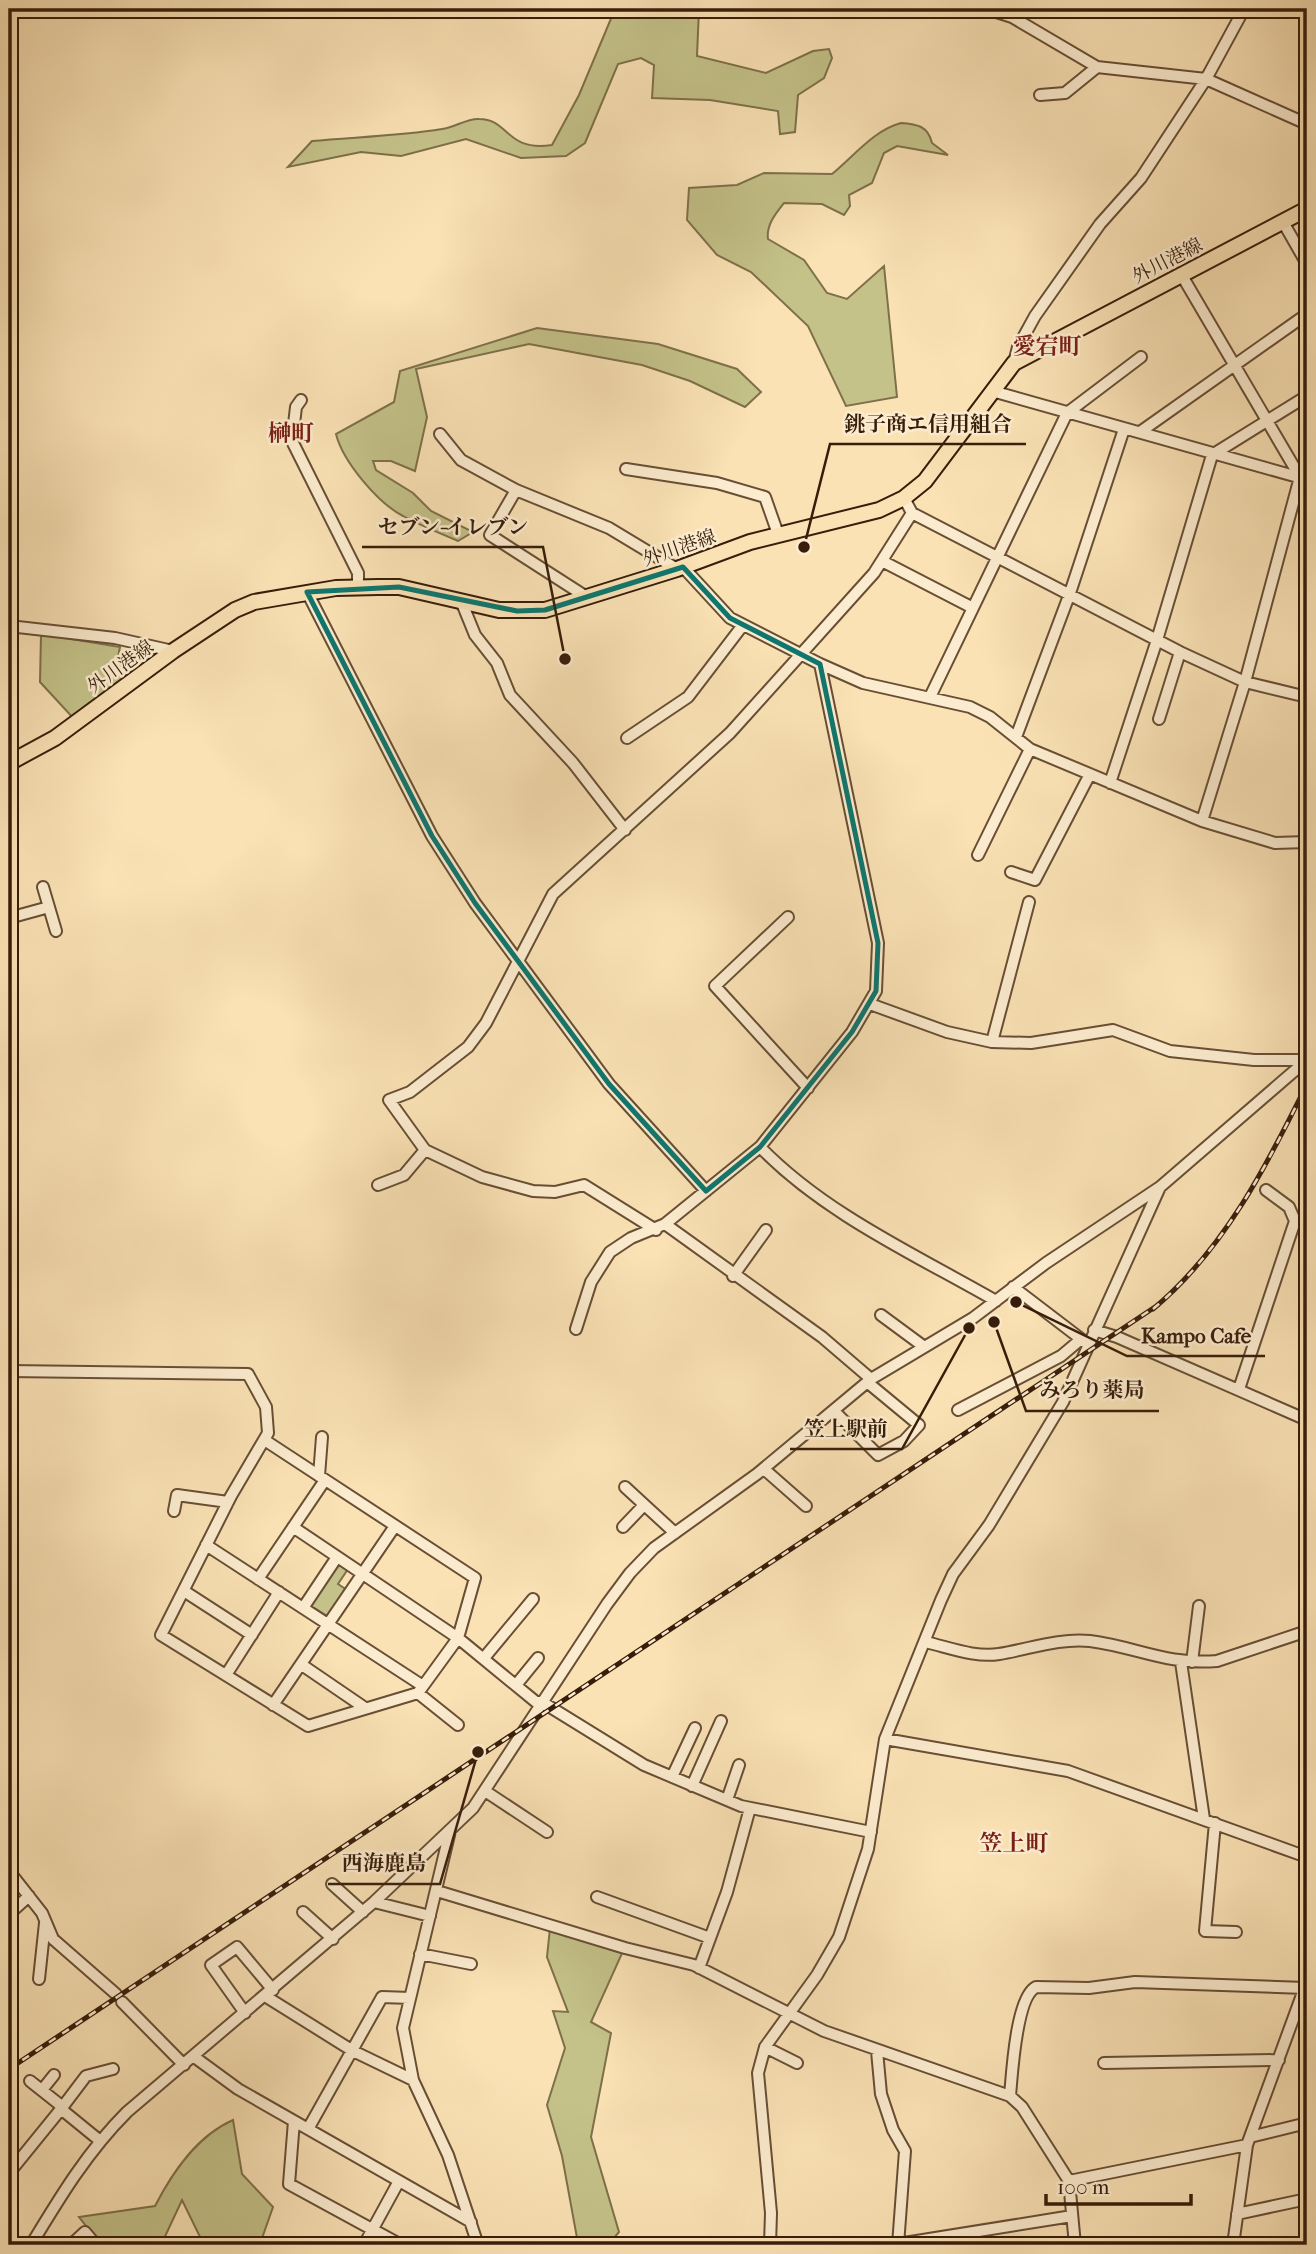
<svg xmlns="http://www.w3.org/2000/svg" width="1316" height="2254" font-family="'IM FELL French Canon','Noto Serif JP',serif">
	<rect width="100%" height="100%" fill="#fae2b5"/>
	<filter id="stains"><feTurbulence type="fractalNoise" baseFrequency=".00286" numOctaves="4"/><feColorMatrix values="0 0 0 0 .2 0 0 0 0 .09 0 0 0 0 .02 0 0 0 .5 -.17"/></filter>
	<radialGradient id="worn" r=".72"><stop offset=".6" stop-color="#630" stop-opacity="0"/><stop offset="1" stop-color="#630" stop-opacity=".3"/></radialGradient>
	<path fill="#c4c289" stroke="#7e704a" stroke-width="2" d="M 615,9 L 699,9 L 697,56 L 766,73 L 813,51 L 829,49 L 832,58 L 824,78 L 798,95 L 795,132 L 780,134 L 778,111 L 710,100 L 652,98 L 654,65 L 641,58 L 618,64 L 585,143 L 566,156 L 521,158 L 466,139 L 401,156 L 361,152 L 288,167 L 312,141 C 355,137 399,136 442,129 C 454,128 467,118 479,119 C 510,119 505,152 552,145 L 579,95 Z
		M 901,123 C 917,124 928,126 932,143 L 948,155 L 897,146 L 884,153 L 872,183 L 849,195 L 850,206 L 844,215 L 822,204 L 784,203 C 776,213 766,225 768,239 L 804,260 L 827,293 L 847,299 L 884,266 L 897,397 L 846,406 L 808,326 L 751,272 L 717,255 L 687,220 L 689,188 L 737,185 L 764,173 L 832,174 C 854,156 874,130 901,123 Z
		M 537,328 L 658,344 L 737,369 L 761,392 L 745,407 L 690,381 L 642,365 L 529,344 L 416,369 L 427,417 L 415,471 L 391,461 L 373,461 L 376,470 L 413,493 L 431,511 L 473,532 L 458,541 C 440,533 421,526 403,516 C 378,503 343,462 336,434 L 394,402 L 400,371 Z
		M 41,634 L 120,647 L 117,662 L 124,663 L 131,676 L 74,719 L 40,682 Z
		M 337,1562 L 348,1569 L 338,1584 L 347,1590 L 327,1616 L 311,1606 L 310,1601 Z
		M 550,1928 L 624,1949 L 591,2022 L 611,2033 L 591,2137 L 619,2232 L 608,2245 L 581,2245 L 577,2238 L 562,2156 L 547,2105 L 565,2048 L 553,2011 L 568,2012 L 547,1957 Z
		M 233,2120 L 242,2174 L 273,2207 L 261,2241 L 254,2245 L 204,2245 L 182,2200 L 161,2245 L 101,2245 L 79,2217 L 155,2206 C 173,2171 197,2136 233,2120 Z"/>
	<g fill="none" stroke-linecap="round" stroke-linejoin="round">
		<g stroke="#684e35" stroke-width="14">
			<path id="minor" d="M 987,9 L 1012,17 L 1097,67 L 1206,79 L 1307,124
				M 1040,95 L 1065,93 L 1097,67
				M 1283,222 L 1307,264
				M 1181,274 L 1300,477
				M 1014,363 L 1018,347 L 1035,316 L 1100,224 L 1141,178 L 1206,79 L 1244,9
				M 992,391 L 1305,479
				M 301,400 L 296,407 L 292,441 L 358,573 L 358,587
				M 1140,432 L 1307,314
				M 440,434 L 461,460 L 516,490 L 609,528 L 677,569
				M 626,469 L 717,483 L 765,497 L 778,534
				M 516,490 L 490,535 L 588,598
				M 904,498 L 912,513 L 1180,652 L 1245,682 L 1307,697
				M 882,561 L 973,608
				M 683,567 L 730,618 L 820,664 L 863,683 L 970,707 L 990,717 L 1030,749 L 1202,821 L 1275,843 L 1307,842
				M 307,592 L 432,836 L 475,903 L 609,1084 L 706,1191
				M 462,603 L 475,635 L 497,663 L 510,695 L 573,763 L 625,830
				M 9,626 L 115,638 L 173,651
				M 930,697 L 1067,413 L 1141,357
				M 1159,719 L 1180,652
				M 1016,737 L 1070,593 L 1124,429
				M 627,738 L 688,697 L 743,625
				M 1110,783 L 1157,640 L 1212,455 L 1307,396
				M 1202,821 L 1245,682 L 1300,477 L 1307,473
				M 978,855 L 1030,749
				M 1011,872 L 1035,880 L 1090,774
				M 43,887 L 56,931
				M 788,917 L 715,986 L 808,1088
				M 9,918 L 49,907
				M 870,1004 L 947,1032 L 992,1042 L 1031,1043 L 1113,1030 L 1170,1051 L 1254,1060 L 1307,1060
				M 992,1042 L 1029,902
				M 760,1147 C 825,1214 916,1255 996,1301
				M 378,1185 L 404,1175 L 425,1150
				M 665,1224 L 822,1337 L 871,1379
				M 656,1230 L 584,1185 L 555,1192 L 533,1191 L 482,1177 L 425,1150 L 389,1100 L 410,1092 L 468,1047 L 486,1023 L 553,894 L 730,733 L 874,573 L 912,513
				M 733,1276 L 766,1230
				M 1013,1287 L 1085,1342
				M 881,1315 L 923,1346
				M 576,1329 L 591,1282 L 610,1252 L 631,1238 L 665,1224 L 760,1147 L 852,1032 L 876,991 L 878,943 L 820,664
				M 1094,1330 L 1117,1337 L 1307,1420
				M 9,1371 L 248,1374 L 266,1407 L 268,1433 L 231,1496 L 161,1635 L 308,1726 L 418,1693 L 458,1638 L 475,1578 L 266,1441
				M 1239,1389 L 1295,1221 L 1289,1207 L 1266,1190
				M 958,1410 L 1061,1356 L 1080,1340
				M 834,1411 L 878,1455 L 904,1441 L 919,1425 L 867,1382
				M 764,1469 L 806,1506
				M 319,1476 L 322,1437
				M 625,1487 L 675,1533
				M 174,1511 L 177,1495 L 228,1502
				M 293,1527 L 458,1638 L 536,1702 L 542,1702 L 644,1765 L 741,1806 L 871,1832
				M 623,1527 L 644,1505
				M 206,1545 L 423,1686
				M 258,1579 L 325,1480
				M 184,1591 L 252,1635
				M 303,1608 L 337,1557
				M 925,1642 C 948,1647 975,1658 999,1654 C 1030,1649 1058,1638 1090,1641 C 1137,1647 1165,1665 1217,1661 L 1307,1631
				M 484,1658 L 533,1599
				M 1181,1662 L 1204,1819
				M 1192,1662 L 1199,1606
				M 302,1665 L 365,1708
				M 226,1675 L 279,1592
				M 516,1685 L 538,1658
				M 418,1693 L 458,1725
				M 273,1705 L 395,1526
				M 885,1739 L 1068,1771 L 1307,1857
				M 672,1777 L 695,1728
				M 692,1786 L 721,1721
				M 485,1791 L 547,1832
				M 727,1800 L 739,1765
				M 1215,1823 L 1205,1931 L 1236,1932
				M 450,1831 L 403,2028 L 413,2080 L 448,2155 L 478,2245
				M 9,1871 L 42,1913 L 53,1939 L 116,1994
				M 332,1884 L 363,1912
				M 437,1891 L 625,1948 L 694,1965 L 824,2031 L 1010,2096 L 1022,2107 L 1069,2181 L 1075,2245
				M 597,1897 L 710,1938
				M 374,1902 L 430,1916
				M 303,1912 L 333,1939
				M 9,1914 L 29,1896
				M 420,1954 L 471,1964
				M 699,1968 L 727,1892 L 750,1808
				M 39,1979 L 45,1923
				M 265,1996 L 353,2051 L 413,2080
				M 122,2002 L 184,2065
				M 245,2013 L 211,1965 L 237,1947 L 273,1990
				M 765,2047 L 797,2063
				M 877,2051 L 881,2094 L 893,2130 L 905,2151 L 898,2245
				M 193,2056 L 238,2089 L 471,2222
				M 1104,2063 L 1279,2060
				M 30,2081 L 59,2104 L 61,2109 L 86,2076 L 113,2069
				M 42,2090 L 54,2075
				M 1010,2096 C 1012,2074 1016,1997 1036,1987 L 1089,1988 L 1135,1982 L 1305,1988
				M 294,2121 L 289,2184 L 401,2245
				M 308,2129 L 382,1997 L 410,1998
				M 1250,2137 L 1307,2123
				M 9,2173 L 61,2109 L 99,2140
				M 1069,2181 L 1247,2145
				M 1237,2214 L 1307,2199
				M 898,2244 L 1072,2216
				M 31,2245 C 60,2197 87,2152 127,2112 L 374,1902 L 473,1808 L 607,1604 L 630,1573 L 654,1548 L 757,1474 L 871,1379 L 973,1318 L 1046,1263 L 1160,1187 L 1307,1060
				M 71,2245 L 85,2232 L 96,2245
				M 364,2245 L 399,2181
				M 770,2245 L 771,2213 L 758,2073 L 765,2047 L 817,1975 L 839,1937 L 868,1849 L 885,1739 L 941,1600 L 953,1574 L 989,1525 L 1063,1402 L 1160,1187
				M 1233,2245 L 1247,2145 L 1306,1984"/>
		</g>
		<g stroke="#371d0a" stroke-width="18">
			<path id="major" d="M 9,763 L 55,738 L 173,651 L 235,610 L 254,602 L 336,588 L 378,587 L 399,587 L 499,610 L 545,610 L 677,569 L 750,542 L 879,510 L 904,498 L 925,481 L 1014,363 L 1307,209"/>
		</g>
		<use href="#minor" stroke="#fceccf" stroke-width="10"/>
		<use href="#major" stroke="#fae2b5" stroke-width="14"/>
		<g stroke="#371d0a" stroke-width="5">
			<path id="rail" d="M 1153,1309 C 1224,1250 1267,1165 1307,1084
				M 9,2069 L 1158,1305"/>
		</g>
		<use href="#rail" stroke="#fceccf" stroke-width="2.5" stroke-dasharray="8" stroke-linecap="butt"/>
	</g>
	<path fill="none" stroke="#0f766e" stroke-width="5" stroke-linejoin="round" d="M 683,567 L 730,618 L 820,664 L 878,943 L 876,991 L 852,1032 L 760,1147 L 706,1191 L 609,1084 L 475,903 L 432,836 L 307,592 L 399,587 L 517,611 L 545,610 Z"/>
	<g text-anchor="middle" stroke-width="5" stroke-linejoin="round" paint-order="stroke">
		<g font-size="19" fill="#371d0a" stroke="#fceccf">
			<text transform="translate(1167 260) rotate(-27)" y="7">外川港線</text>
			<text transform="translate(679 547) rotate(-19)" y="7">外川港線</text>
			<text transform="translate(120 666) rotate(-36)" y="7">外川港線</text>
		</g>
		<g font-size="23" font-weight="bold" fill="#7a1f14" stroke="#fceccf">
			<text x="1047" y="354">愛宕町</text>
			<text x="291" y="441">榊町</text>
			<text x="1014" y="1851">笠上町</text>
		</g>
	</g>
	<path fill="none" stroke="#371d0a" stroke-width="2.5" d="M804 547L830 444H1026M565 659L543 547H362M1016 1302L1127 1356H1265M994 1322L1026 1411H1159M969 1328L902 1449H790M478 1752L440 1884H328"/>
	<g fill="#371d0a" stroke="#fceccf" stroke-width="2.5">
		<circle cx="804" cy="547" r="7"/>
		<circle cx="565" cy="659" r="7"/>
		<circle cx="1016" cy="1302" r="7"/>
		<circle cx="994" cy="1322" r="7"/>
		<circle cx="969" cy="1328" r="7"/>
		<circle cx="478" cy="1752" r="7"/>
	</g>
	<g font-size="21" text-anchor="middle" font-weight="bold" fill="#371d0a" stroke="#fceccf" stroke-width="5" stroke-linejoin="round" paint-order="stroke">
		<text x="928" y="431">銚子商エ信用組合</text>
		<text x="453" y="534">セブン-イレブン</text>
		<text x="1196" y="1343">Kampo Cafe</text>
		<text x="1092" y="1397">みろり薬局</text>
		<text x="846" y="1436">笠上駅前</text>
		<text x="384" y="1870">西海鹿島</text>
	</g>
	<rect width="1316" height="2254" fill="none" stroke="#fae2b5" stroke-width="35"/>
	<rect x="10" y="10" width="1295" height="2233" fill="none" stroke="#371d0a" stroke-width="3.5"/>
	<rect x="18" y="18" width="1281" height="2219" fill="none" stroke="#371d0a" stroke-width="2"/>
	<path d="M1046 2194v10h145v-10" fill="none" stroke="#371d0a" stroke-width="3.5"/>
	<text x="1057" y="2194" font-size="21" fill="#371d0a" stroke="#fceccf" stroke-width="5" paint-order="stroke">100 m</text>
	<rect width="100%" height="100%" filter="url(#stains)"/>
	<rect width="100%" height="100%" fill="url(#worn)"/>
</svg>
